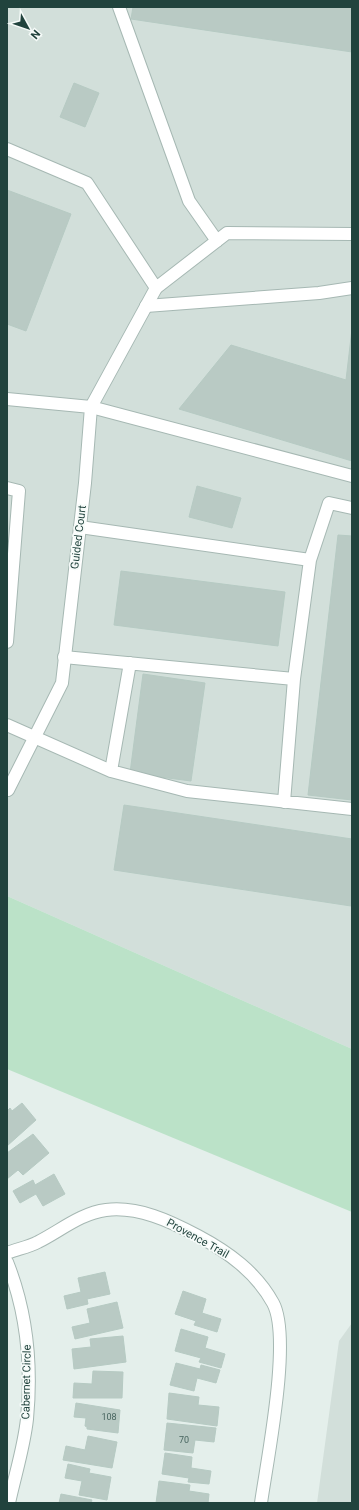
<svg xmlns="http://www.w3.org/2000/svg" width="359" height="1510" font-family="Roboto,sans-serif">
	<rect width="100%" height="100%" fill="#e4efeb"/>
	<path fill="#d2dfda" d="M 7,7 L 352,7 L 352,1049 L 7,896 Z
		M 352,1323 L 352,1503 L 317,1503 L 339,1341 Z"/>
	<path fill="#bbe2c8" d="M 7,896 L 352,1049 L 352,1212 L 7,1069 Z"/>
	<path fill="#b9cac4" stroke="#b6cac3" d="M 133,7 L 352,7 L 352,52 L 131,19 Z
		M 74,83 L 99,93 L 85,127 L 60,117 Z
		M 7,190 L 71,214 L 26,331 L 7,324 Z
		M 352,329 L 352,461 L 179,409 L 231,345 L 346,380 Z
		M 197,486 L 241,498 L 232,528 L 189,517 Z
		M 338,535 L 352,536 L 352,800 L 308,795 Z
		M 121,571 L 285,592 L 278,646 L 114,625 Z
		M 143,674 L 205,683 L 191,781 L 130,773 Z
		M 124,805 L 352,839 L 351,906 L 114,870 Z
		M 22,1103 L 36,1120 L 7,1146 L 7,1111 L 10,1108 L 12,1111 Z
		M 33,1134 L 49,1153 L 23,1175 L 18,1170 L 7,1179 L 7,1153 Z
		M 54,1174 L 65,1194 L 43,1206 L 36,1194 L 20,1203 L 13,1191 L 33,1180 L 35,1185 Z
		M 105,1272 L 110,1294 L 87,1299 L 88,1304 L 67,1309 L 64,1296 L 81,1292 L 78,1278 Z
		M 183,1291 L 206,1299 L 202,1313 L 221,1319 L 217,1332 L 194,1325 L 196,1321 L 175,1314 Z
		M 117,1302 L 123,1328 L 75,1339 L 72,1327 L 90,1323 L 87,1309 Z
		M 181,1329 L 208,1337 L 205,1348 L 225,1354 L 221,1368 L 199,1362 L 201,1358 L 175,1351 Z
		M 123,1336 L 126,1362 L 74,1369 L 72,1349 L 91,1347 L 90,1339 Z
		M 176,1363 L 200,1369 L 201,1365 L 220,1370 L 216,1383 L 197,1378 L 194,1391 L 170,1385 Z
		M 93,1371 L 123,1372 L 122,1398 L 73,1398 L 74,1383 L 92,1384 Z
		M 169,1393 L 199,1397 L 198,1405 L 219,1407 L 217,1426 L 167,1419 Z
		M 76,1403 L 120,1410 L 118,1433 L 87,1429 L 87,1427 L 85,1426 L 86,1418 L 74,1417 Z
		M 167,1423 L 216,1428 L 214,1442 L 195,1440 L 193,1453 L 164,1450 Z
		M 88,1436 L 117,1442 L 112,1468 L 63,1460 L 66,1446 L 85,1450 Z
		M 165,1453 L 192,1457 L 191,1468 L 211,1471 L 209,1484 L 188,1482 L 189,1478 L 162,1474 Z
		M 68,1464 L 90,1469 L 89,1473 L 111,1477 L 107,1500 L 79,1495 L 82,1481 L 65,1478 Z
		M 159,1481 L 190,1485 L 189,1491 L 209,1494 L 208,1503 L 156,1503 Z
		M 61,1494 L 92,1500 L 91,1502 L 95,1503 L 59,1503 Z"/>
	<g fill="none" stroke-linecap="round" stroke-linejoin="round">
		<g stroke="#a6b8b3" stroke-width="14">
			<path id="lane" d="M 119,7 L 189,201 L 217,241
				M 7,149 L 87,183 L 156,288 L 227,233 L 352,234
				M 146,306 L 319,293 L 352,288
				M 91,407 L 352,476
				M 7,488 L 19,491 L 7,642
				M 80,527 L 310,560
				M 64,657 L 294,679
				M 7,725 L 111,771 L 187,791 L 352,809
				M 111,771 L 130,663
				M 284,802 L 294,679 L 310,560 L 329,503 L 352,508"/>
		</g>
		<g stroke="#a6b8b3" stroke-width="14">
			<path id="street" d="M 7,399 L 91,407
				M 8,790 L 62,683 L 85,483 L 91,407 L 156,288
				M 7,1253 C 17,1249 29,1247 38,1242 C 60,1231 81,1213 106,1210 C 138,1206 170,1221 198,1236 C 228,1252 256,1272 273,1303 C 292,1338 267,1460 261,1503
				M 7,1262 C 27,1312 32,1366 27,1419 C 24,1447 15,1475 9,1503"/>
		</g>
		<use href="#lane" stroke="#fff" stroke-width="12"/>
		<use href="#street" stroke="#fff" stroke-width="12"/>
	</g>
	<g text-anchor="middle" stroke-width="3.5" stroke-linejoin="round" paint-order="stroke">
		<g font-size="9" fill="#47655f">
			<text x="109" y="1420">108</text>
			<text x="184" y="1443">70</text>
		</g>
		<g font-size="11" fill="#21433d" stroke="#f6fbf9">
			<text transform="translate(78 537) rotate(-83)" y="4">Guided Court</text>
			<text transform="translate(198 1238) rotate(29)" y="4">Provence Trail</text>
			<text transform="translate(26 1382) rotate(-89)" y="4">Cabernet Circle</text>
		</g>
	</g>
	<rect width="359" height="1510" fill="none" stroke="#21433d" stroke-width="16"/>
	<g transform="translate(28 28) rotate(130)" stroke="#f6fbf9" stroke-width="3" paint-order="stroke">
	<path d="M0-3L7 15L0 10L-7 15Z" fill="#21433d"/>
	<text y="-6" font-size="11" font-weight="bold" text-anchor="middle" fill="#21433d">N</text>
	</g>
</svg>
